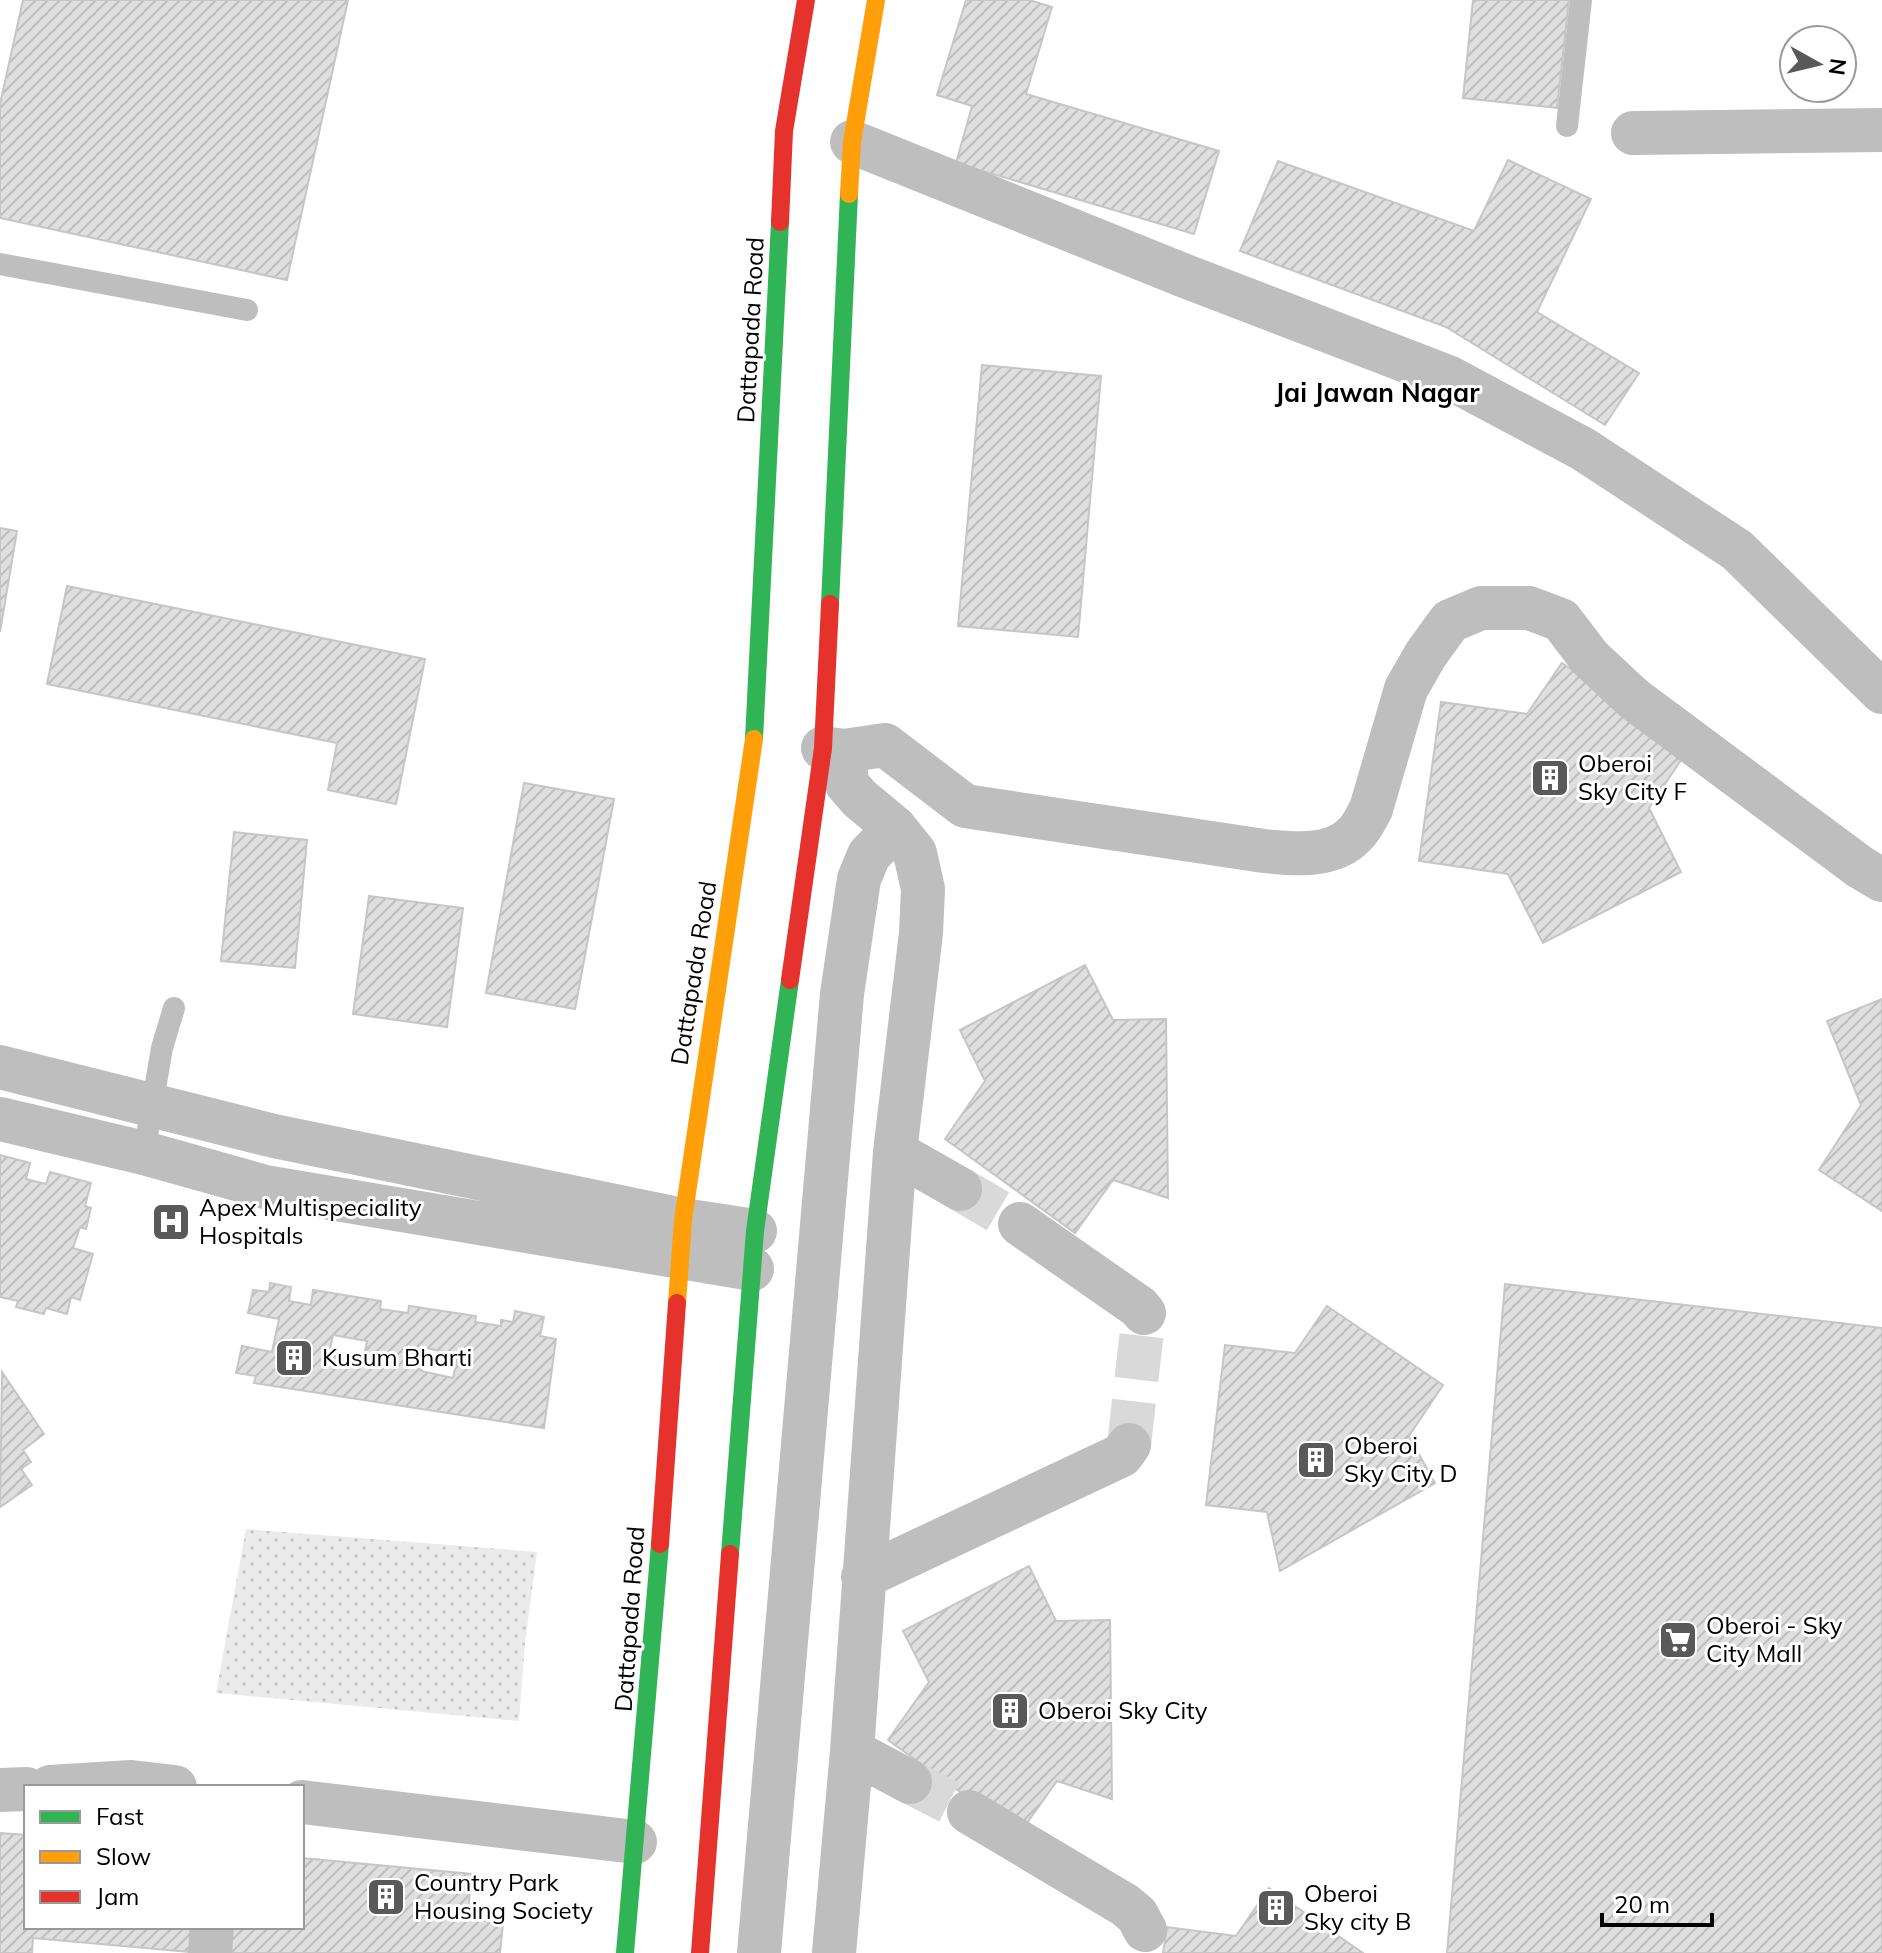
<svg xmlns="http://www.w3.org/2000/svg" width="1882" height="1953" font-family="Mulish,sans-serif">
	<defs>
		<pattern id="park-dots" width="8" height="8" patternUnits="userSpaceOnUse" patternTransform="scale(2)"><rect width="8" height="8" fill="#ebebeb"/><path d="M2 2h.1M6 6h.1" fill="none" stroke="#c8c8c8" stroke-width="1.8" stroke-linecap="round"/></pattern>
		<pattern id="building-hatch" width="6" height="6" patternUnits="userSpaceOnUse" patternTransform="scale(2)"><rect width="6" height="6" fill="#dfdfdf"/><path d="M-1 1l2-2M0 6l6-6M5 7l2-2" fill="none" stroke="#bebebe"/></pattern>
	</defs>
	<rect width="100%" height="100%" fill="#fff"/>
	<path fill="url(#park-dots)" d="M 246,1529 L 537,1552 L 525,1643 L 519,1721 L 216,1693 Z"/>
	<path fill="url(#building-hatch)" stroke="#c6c6c6" stroke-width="2" fill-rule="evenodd" d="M 23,0 L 348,0 L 287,280 L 0,218 L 0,104 Z
		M 966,0 L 1029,0 L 1052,7 L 1026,94 L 1219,151 L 1194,234 L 956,163 L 972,106 L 937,95 Z
		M 1473,0 L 1569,0 L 1557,108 L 1463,98 Z
		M 1508,160 L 1591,199 L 1537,312 L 1639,373 L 1605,425 L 1446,327 L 1240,251 L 1278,161 L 1474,231 Z
		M 982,365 L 1101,376 L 1078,637 L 958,626 Z
		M 0,528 L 17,531 L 0,632 Z
		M 67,586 L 425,659 L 396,804 L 328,790 L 337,743 L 47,684 Z
		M 1562,663 L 1689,748 L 1649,808 L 1681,872 L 1543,943 L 1508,874 L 1419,861 L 1441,702 L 1527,714 Z
		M 524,783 L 614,799 L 575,1009 L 486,993 Z
		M 234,832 L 307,840 L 295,968 L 221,961 Z
		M 369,896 L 463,908 L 447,1027 L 353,1014 Z
		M 1085,965 L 1113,1020 L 1166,1019 L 1168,1198 L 1113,1180 L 1075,1233 L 945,1139 L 985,1081 L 960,1030 Z
		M 1882,999 L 1882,1211 L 1819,1170 L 1861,1105 L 1827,1021 Z
		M 0,1155 L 30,1163 L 26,1179 L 46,1184 L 50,1172 L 91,1183 L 85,1206 L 91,1208 L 86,1229 L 80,1227 L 73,1248 L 93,1254 L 80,1300 L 71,1297 L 67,1314 L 46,1308 L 44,1314 L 16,1307 L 18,1301 L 0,1297 Z
		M 270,1283 L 291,1287 L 289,1301 L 311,1305 L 313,1290 L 381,1301 L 380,1309 L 408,1313 L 409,1306 L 476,1316 L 475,1322 L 501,1326 L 501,1320 L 513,1322 L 515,1311 L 544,1317 L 540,1336 L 556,1339 L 544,1428 L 254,1383 L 256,1376 L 236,1373 L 242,1346 L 272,1352 L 279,1319 L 248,1313 L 253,1290 L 269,1292 ZM 333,1335 L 367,1341 L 363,1361 L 329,1354 ZM 426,1348 L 458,1355 L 453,1378 L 421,1371 Z
		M 1505,1284 L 1882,1328 L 1882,1953 L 1447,1953 Z
		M 1327,1306 L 1443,1385 L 1409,1436 L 1435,1483 L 1280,1571 L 1267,1512 L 1206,1505 L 1225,1345 L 1295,1353 Z
		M 2,1372 L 44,1434 L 23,1450 L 31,1462 L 21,1469 L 32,1485 L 0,1507 Z
		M 1029,1566 L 1056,1621 L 1110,1620 L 1112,1799 L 1057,1781 L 1019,1834 L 888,1740 L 929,1682 L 903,1631 Z
		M 0,1833 L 26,1835 L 26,1927 L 203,1927 L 201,1953 L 33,1938 L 32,1953 L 0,1953 Z
		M 302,1858 L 472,1874 L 467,1919 L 503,1923 L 500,1953 L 219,1953 L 221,1927 L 302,1927 Z
		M 1269,1888 L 1363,1953 L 1163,1953 L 1167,1927 L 1236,1936 Z"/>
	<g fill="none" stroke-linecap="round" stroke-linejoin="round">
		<path stroke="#d9d9d9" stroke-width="44" stroke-dasharray="44 22" stroke-linecap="butt" d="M 960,1189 L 1020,1224
			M 1129,1445 L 1144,1313
			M 910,1782 L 969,1812"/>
		<path stroke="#bebebe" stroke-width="22" d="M 1567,126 L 1581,0
			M 0,264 L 247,310
			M 144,1153 L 162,1048 L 174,1008"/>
		<path stroke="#bebebe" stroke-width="44" d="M 1633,133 L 1882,130
			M 852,142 L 1180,274 L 1448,377 L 1583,449 L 1737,550 L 1882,692
			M 823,748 L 844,751 L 885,745 L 965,806 L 1264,851 C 1292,854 1333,858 1354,835 C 1362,828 1366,818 1371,809 L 1406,689 L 1426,654 L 1450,621 L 1481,608 L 1529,608 L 1561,620 L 1590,658 L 1634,699 L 1860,867 L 1882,880
			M 0,1067 L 274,1136 L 683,1220 L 755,1231
			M 0,1119 L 144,1153 L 265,1187 L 752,1269
			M 895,1152 L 960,1189
			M 1020,1224 L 1139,1307 L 1144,1313
			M 863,1577 L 1122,1455 L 1129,1445
			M 852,1751 L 910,1782
			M 50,1787 L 131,1782 L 175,1787
			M 0,1790 L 26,1789
			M 302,1802 L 635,1842
			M 969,1812 L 1125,1905 L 1137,1915 L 1145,1930
			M 210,1953 L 212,1927
			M 759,1953 L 842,994 L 859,879 L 869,855 L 895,828
			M 834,1953 L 852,1751 L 895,1152 L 921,933 L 923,889 L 915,853 L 895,828 L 859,798 L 847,784 L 844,751"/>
		<path stroke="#30b455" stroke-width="18" d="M 830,604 L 849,194
			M 754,739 L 780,222
			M 730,1554 L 755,1231 L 790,980
			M 625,1953 L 660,1544"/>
		<path stroke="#ff9f0a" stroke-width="18" d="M 849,194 L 852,142 L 876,0
			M 677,1303 L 683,1220 L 754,739"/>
		<path stroke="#e5322d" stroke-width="18" d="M 780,222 L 784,131 L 806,0
			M 790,980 L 823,748 L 830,604
			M 660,1544 L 677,1303
			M 700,1953 L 730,1554"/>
	</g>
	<defs>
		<g id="building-square" transform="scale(2)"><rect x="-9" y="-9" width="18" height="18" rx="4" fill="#595959" stroke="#fff"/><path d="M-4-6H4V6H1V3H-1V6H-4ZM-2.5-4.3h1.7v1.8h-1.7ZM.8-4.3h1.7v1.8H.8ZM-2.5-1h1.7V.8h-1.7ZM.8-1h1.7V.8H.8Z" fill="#fff"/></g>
		<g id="hospital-square" transform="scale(2)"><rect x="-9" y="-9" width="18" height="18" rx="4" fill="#595959" stroke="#fff"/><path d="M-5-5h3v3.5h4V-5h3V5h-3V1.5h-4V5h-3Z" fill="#fff"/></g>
		<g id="supermarket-square" transform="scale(2)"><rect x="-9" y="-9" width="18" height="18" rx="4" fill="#595959" stroke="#fff"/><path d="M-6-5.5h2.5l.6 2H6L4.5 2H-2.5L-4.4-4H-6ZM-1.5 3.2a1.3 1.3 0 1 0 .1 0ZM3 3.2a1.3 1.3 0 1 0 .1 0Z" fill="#fff"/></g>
	</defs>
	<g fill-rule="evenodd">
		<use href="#building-square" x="1550" y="778"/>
		<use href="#hospital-square" x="171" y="1222"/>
		<use href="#building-square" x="294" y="1358"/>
		<use href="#building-square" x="1316" y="1460"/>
		<use href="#supermarket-square" x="1678" y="1640"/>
		<use href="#building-square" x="1010" y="1711"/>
		<use href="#building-square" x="386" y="1897"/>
		<use href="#building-square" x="1276" y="1908"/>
	</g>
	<g text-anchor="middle" stroke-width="6" stroke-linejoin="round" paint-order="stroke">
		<g font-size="24" fill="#000" stroke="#fff">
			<text transform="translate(751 330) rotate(-87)" y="8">Dattapada Road</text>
			<text transform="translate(694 973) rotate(-81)" y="8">Dattapada Road</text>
			<text transform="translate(630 1619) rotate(-86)" y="8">Dattapada Road</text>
		</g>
		<g font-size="24" fill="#000" stroke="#fff" text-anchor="start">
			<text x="1578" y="772">Oberoi<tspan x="1578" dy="28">Sky City F</tspan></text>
			<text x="199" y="1216">Apex Multispeciality<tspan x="199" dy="28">Hospitals</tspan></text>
			<text x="322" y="1366">Kusum Bharti</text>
			<text x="1344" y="1454">Oberoi<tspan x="1344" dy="28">Sky City D</tspan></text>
			<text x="1706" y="1634">Oberoi - Sky<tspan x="1706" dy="28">City Mall</tspan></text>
			<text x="1038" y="1719">Oberoi Sky City</text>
			<text x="414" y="1891">Country Park<tspan x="414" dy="28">Housing Society</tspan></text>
			<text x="1304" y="1902">Oberoi<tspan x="1304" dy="28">Sky city B</tspan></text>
		</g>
		<g font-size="26" font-weight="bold" fill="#000" stroke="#fff">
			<text x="1377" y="402">Jai Jawan Nagar</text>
		</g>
	</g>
	<rect x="24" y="1785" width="280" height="144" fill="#ffffff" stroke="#999999" stroke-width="2"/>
	<rect x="40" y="1811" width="40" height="12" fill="#30b455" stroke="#999999" stroke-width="2"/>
	<text x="96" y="1825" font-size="24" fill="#000000">Fast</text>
	<rect x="40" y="1851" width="40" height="12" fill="#ff9f0a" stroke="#999999" stroke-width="2"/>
	<text x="96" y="1865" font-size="24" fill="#000000">Slow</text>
	<rect x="40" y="1891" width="40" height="12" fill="#e5322d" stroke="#999999" stroke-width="2"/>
	<text x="96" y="1905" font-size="24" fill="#000000">Jam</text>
	<g transform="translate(1818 64) rotate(98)"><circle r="38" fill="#ffffff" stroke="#999999" stroke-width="2"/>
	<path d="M0-6L14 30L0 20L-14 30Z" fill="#595959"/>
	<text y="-12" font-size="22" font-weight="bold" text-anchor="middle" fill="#000000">N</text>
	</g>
	<path d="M1602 1913v12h110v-12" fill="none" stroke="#000000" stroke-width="4"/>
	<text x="1614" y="1913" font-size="24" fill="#000000" stroke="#ffffff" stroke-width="6" paint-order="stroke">20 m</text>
</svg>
